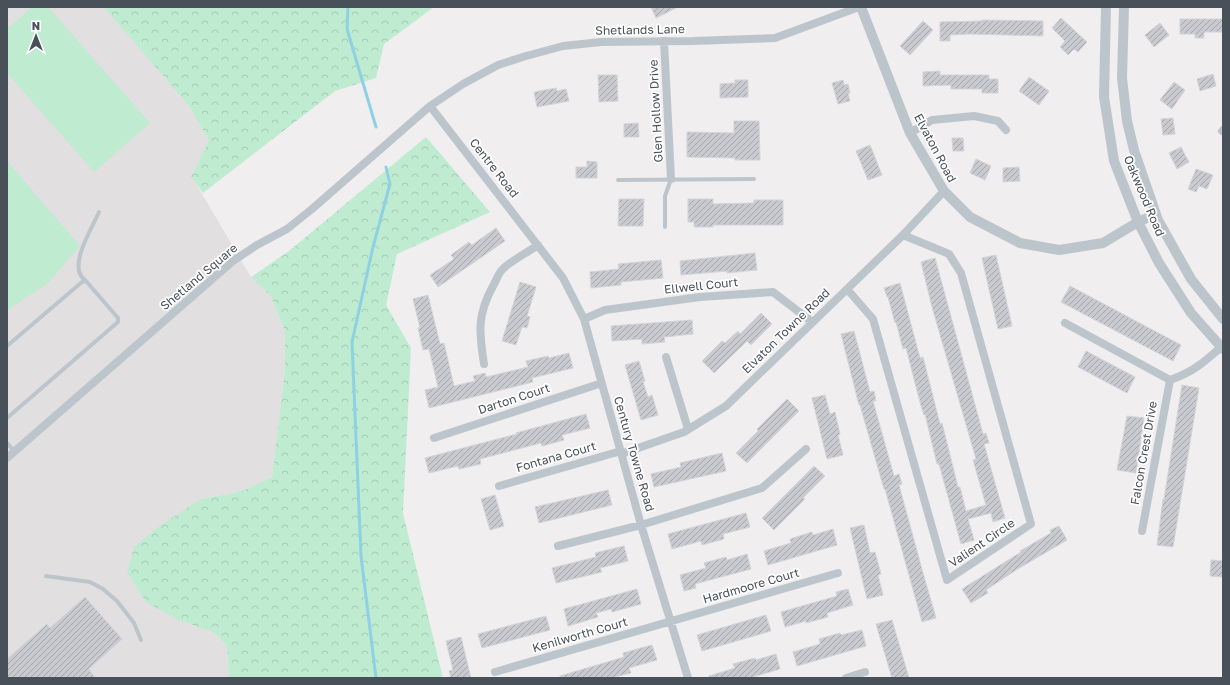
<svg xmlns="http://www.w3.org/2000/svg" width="1230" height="685" font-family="'Golos Text',sans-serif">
	<defs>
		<pattern id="forest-crowns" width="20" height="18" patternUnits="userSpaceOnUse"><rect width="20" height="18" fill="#bfebd1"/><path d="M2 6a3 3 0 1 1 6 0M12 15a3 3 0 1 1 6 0" fill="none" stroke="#a6cbb6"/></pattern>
		<pattern id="building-hatch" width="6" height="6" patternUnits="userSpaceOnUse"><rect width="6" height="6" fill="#c9cad0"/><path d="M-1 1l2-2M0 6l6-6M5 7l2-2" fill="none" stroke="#a5a6ac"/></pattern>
	</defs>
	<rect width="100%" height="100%" fill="#f0eeee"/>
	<path fill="#e1dfdf" d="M 7,7 L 104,7 L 109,12 L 189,106 L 209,141 L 192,177 L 251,277 L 270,295 L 285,331 L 285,369 L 272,477 L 242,491 L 201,499 L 180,621 L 213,632 L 227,646 L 229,677 L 230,678 L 7,678 Z"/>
	<path fill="url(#forest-crowns)" d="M 104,7 L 434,7 L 384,44 L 376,78 L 335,91 L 203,193 L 191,177 L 209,141 L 189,106 Z
		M 426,137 L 490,212 L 397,254 L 386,305 L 411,348 L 403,513 L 443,678 L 230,678 L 229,677 L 227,646 L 213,632 L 180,621 L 146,602 L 127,572 L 134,547 L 161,525 L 201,499 L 242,491 L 272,477 L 285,369 L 285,331 L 270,295 L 251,277 L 289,251 Z"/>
	<path fill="#bfebd1" d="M 32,7 L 48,7 L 150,123 L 94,172 L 7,73 L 7,29 Z
		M 7,161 L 80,246 L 48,283 L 7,310 Z"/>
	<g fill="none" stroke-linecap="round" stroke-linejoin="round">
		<path stroke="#90d0e4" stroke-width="3" d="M 348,7 L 347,29 L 376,127
			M 376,678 L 361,556 L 352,342 L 373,247 L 390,184 L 386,167"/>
	</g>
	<path fill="url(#building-hatch)" stroke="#d2d4d9" d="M 651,7 L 678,7 L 656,18 Z
		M 1061,18 L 1087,42 L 1078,52 L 1074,49 L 1068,55 L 1060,47 L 1065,41 L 1052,28 Z
		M 1180,19 L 1223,19 L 1223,32 L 1204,32 L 1204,38 L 1195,38 L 1195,34 L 1180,34 Z
		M 982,20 L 1043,21 L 1043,36 L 969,34 L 950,35 L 950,41 L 940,41 L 940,22 L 982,21 Z
		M 923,21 L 933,30 L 910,55 L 900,46 Z
		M 1160,23 L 1169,35 L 1154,47 L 1145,35 Z
		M 940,71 L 940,75 L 989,75 L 989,79 L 998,79 L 998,93 L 982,93 L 982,89 L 951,89 L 951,85 L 923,86 L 923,72 Z
		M 1213,74 L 1216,86 L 1200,91 L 1197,79 Z
		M 598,75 L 617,75 L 618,101 L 599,102 Z
		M 1029,77 L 1049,91 L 1039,105 L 1019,91 Z
		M 735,80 L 748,80 L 748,97 L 720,98 L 720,84 L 735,83 Z
		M 843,80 L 844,85 L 848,84 L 850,93 L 848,93 L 850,101 L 838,104 L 832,83 Z
		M 1174,82 L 1185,90 L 1172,109 L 1160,100 Z
		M 556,88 L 557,91 L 566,89 L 569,101 L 537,107 L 534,92 Z
		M 1173,118 L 1175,134 L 1163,135 L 1161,119 Z
		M 734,121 L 759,121 L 760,160 L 735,160 L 735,158 L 687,157 L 687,132 L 734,133 Z
		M 638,123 L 639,137 L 624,137 L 624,124 Z
		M 952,138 L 963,138 L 964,151 L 953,151 Z
		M 870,145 L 882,175 L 868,180 L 856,151 Z
		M 1181,147 L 1189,162 L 1177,169 L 1169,153 Z
		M 976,159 L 991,166 L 985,180 L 970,173 Z
		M 587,161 L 597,162 L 597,178 L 576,178 L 576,167 L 587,167 Z
		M 1019,167 L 1020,181 L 1003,182 L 1003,168 Z
		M 1196,169 L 1213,175 L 1207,189 L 1199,186 L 1196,192 L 1188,189 Z
		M 619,199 L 644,199 L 643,226 L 618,226 Z
		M 688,199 L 713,199 L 713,204 L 754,203 L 754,200 L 783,200 L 783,225 L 713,225 L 713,227 L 694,227 L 694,222 L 688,222 Z
		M 496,228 L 505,241 L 438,287 L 430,275 L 454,259 L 451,255 L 469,242 L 472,245 Z
		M 755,253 L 757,270 L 727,273 L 727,271 L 681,275 L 680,261 Z
		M 996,255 L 1012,326 L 998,329 L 982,258 Z
		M 935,258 L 983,434 L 986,433 L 989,443 L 984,444 L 1005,518 L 993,522 L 991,513 L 968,519 L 974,540 L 961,544 L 939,464 L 937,464 L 925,414 L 924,415 L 921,406 L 906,348 L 903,349 L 896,322 L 895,323 L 888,297 L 887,297 L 884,288 L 900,283 L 920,358 L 923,357 L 940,424 L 942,423 L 958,487 L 960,487 L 966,511 L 986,505 L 973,460 L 976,459 L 932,307 L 921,262 Z
		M 661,260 L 663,278 L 621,282 L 621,285 L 591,288 L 590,272 L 619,269 L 618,264 Z
		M 520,282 L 536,287 L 527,316 L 530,317 L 527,328 L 522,327 L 516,345 L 502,341 Z
		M 1070,286 L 1181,345 L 1173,361 L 1061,302 Z
		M 428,295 L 440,344 L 444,343 L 454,386 L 475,381 L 473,376 L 485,373 L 486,377 L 528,367 L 526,361 L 548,356 L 549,358 L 569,353 L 573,368 L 532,378 L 533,382 L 429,408 L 425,390 L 438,387 L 429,349 L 423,350 L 418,328 L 420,328 L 413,299 Z
		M 761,313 L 772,324 L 751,345 L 747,341 L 714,373 L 702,361 L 722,341 L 725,343 L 738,331 L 740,334 Z
		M 692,320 L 693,334 L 664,337 L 665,342 L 642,344 L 642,339 L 612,341 L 611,326 Z
		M 854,331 L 870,392 L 874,391 L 876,401 L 873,401 L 894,476 L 899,474 L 902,484 L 899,485 L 923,573 L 936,618 L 922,622 L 885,489 L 884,489 L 860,405 L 859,405 L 841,334 Z
		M 1086,351 L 1135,377 L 1127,393 L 1078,367 Z
		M 639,361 L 645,381 L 643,382 L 648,397 L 652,395 L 658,415 L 641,420 L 625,365 Z
		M 1182,385 L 1199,388 L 1173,547 L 1157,545 L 1163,499 L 1164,499 Z
		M 825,395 L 830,414 L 835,412 L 840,434 L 838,435 L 843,455 L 827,459 L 812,398 Z
		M 787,399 L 799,411 L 747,463 L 736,453 L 758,431 L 757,429 Z
		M 586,414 L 590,428 L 562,435 L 564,440 L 542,446 L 541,443 L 480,459 L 481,464 L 459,469 L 458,466 L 429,473 L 425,458 L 517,434 L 516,433 Z
		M 1127,416 L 1144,418 L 1136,473 L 1117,470 Z
		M 722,453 L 726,471 L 654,487 L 651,474 L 681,467 L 680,463 Z
		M 814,466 L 825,476 L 803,498 L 805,499 L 774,530 L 762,518 Z
		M 608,490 L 612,505 L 539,523 L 535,507 Z
		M 495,495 L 504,526 L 490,530 L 481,499 Z
		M 746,513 L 750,527 L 723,534 L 724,539 L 702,545 L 701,541 L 672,549 L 668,534 Z
		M 864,525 L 870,553 L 875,552 L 881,574 L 878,575 L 883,595 L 867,599 L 850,528 Z
		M 1059,526 L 1067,540 L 1016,570 L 986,590 L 988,593 L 971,603 L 962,589 L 1021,552 L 1020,551 L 1051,533 L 1050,530 Z
		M 833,529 L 837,545 L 768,565 L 764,551 L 791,543 L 790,539 L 812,532 L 813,535 Z
		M 624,546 L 628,561 L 600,568 L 602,572 L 556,583 L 552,568 L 596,557 L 595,553 Z
		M 747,554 L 751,569 L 695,584 L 696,588 L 684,591 L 680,575 L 706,568 L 704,563 L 726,557 L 727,560 Z
		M 1211,560 L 1223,561 L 1223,577 L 1210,576 Z
		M 637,589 L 641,604 L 612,612 L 611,609 L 596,613 L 598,617 L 568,626 L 564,609 Z
		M 848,589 L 853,605 L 827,613 L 828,617 L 806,623 L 806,621 L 785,627 L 781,612 L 837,596 L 836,592 Z
		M 85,597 L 122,639 L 89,669 L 95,678 L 7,678 L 7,659 L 47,624 L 50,628 Z
		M 766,615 L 771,631 L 702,651 L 697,635 Z
		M 546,616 L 550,630 L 482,648 L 478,634 Z
		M 892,620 L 909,678 L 892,678 L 876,624 Z
		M 862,630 L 866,646 L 797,666 L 793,652 L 820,644 L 819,639 L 840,633 L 841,635 Z
		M 461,637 L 471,678 L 451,678 L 449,671 L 453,670 L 446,641 Z
		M 652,645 L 657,660 L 629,668 L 631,673 L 611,678 L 560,678 L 560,676 L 624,657 L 623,653 Z
		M 776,654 L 780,669 L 750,678 L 709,678 L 709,676 L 735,668 L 733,664 L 755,658 L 756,660 Z"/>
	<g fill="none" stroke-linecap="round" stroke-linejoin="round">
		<path stroke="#bdc5cc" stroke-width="4" d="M 618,180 L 754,179
			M 665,227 L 665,196 L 671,179
			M 86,281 C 84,279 81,277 80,274 C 73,258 92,228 99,212
			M 7,346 L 82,282 L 86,281 L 118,318 L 118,322 L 7,418
			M 7,443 L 14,451
			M 46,576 L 90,582 L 103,589 L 117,601 L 134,623 L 141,640"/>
		<path stroke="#bdc5cc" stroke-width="8" d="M 664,41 L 671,179
			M 430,106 L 563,278 L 584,319 L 641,525 L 688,678
			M 1222,131 L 1223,130
			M 910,133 L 932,120 L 974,116 L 998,121 L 1006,130
			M 847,289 L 873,319 L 947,580 L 1031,524 L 961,273 L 949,254 L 903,235
			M 584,319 L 605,310 L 700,297 L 773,292 L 812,322
			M 1065,323 L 1170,380 C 1193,372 1203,363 1221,347
			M 666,357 L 688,429
			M 484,364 C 479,332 477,315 493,286 C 496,281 498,274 502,270 C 507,263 530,251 538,245
			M 434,438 L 602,383
			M 621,454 L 684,432 L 726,406 L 903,235 L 944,191
			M 7,458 L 233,261 L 257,245 L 287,229 L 312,209 L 430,106 L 463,84 L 498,65 L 526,56 L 563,46 L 601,42 L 693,41 L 775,38 L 859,7
			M 499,486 L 621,451
			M 1142,531 L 1170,380
			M 558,546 L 641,525 L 762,488 L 806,449
			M 495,672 L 838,573
			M 846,678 L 865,672"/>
		<path stroke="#bdc5cc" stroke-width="10" d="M 861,7 L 910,133 L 944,191 L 970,217 L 1020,243 L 1059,250 L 1103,243 L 1138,222 L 1156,214
			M 1106,7 L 1104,97 L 1114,161 L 1138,222 L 1159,263 L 1191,313 L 1223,349
			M 1124,7 L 1122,78 L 1127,121 L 1134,150 L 1158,220 L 1191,279 L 1223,319"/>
	</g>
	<g text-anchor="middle" stroke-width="3.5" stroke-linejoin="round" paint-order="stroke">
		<g font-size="12" fill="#48505a" stroke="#fff">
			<text transform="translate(640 30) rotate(-1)" y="4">Shetlands Lane</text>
			<text transform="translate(656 111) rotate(-93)" y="4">Glen Hollow Drive</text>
			<text transform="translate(935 148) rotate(62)" y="4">Elvaton Road</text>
			<text transform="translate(494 168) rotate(52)" y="4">Centre Road</text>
			<text transform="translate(1144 196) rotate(67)" y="4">Oakwood Road</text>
			<text transform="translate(199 277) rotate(-40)" y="4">Shetland Square</text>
			<text transform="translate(701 286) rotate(-6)" y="4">Ellwell Court</text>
			<text transform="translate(786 331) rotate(-44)" y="4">Elvaton Towne Road</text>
			<text transform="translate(514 399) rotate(-18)" y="4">Darton Court</text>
			<text transform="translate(1144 453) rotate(-80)" y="4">Falcon Crest Drive</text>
			<text transform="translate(634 454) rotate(74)" y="4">Century Towne Road</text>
			<text transform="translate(556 457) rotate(-16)" y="4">Fontana Court</text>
			<text transform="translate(982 543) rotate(-34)" y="4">Valient Circle</text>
			<text transform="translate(751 586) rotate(-16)" y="4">Hardmoore Court</text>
			<text transform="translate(580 635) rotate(-16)" y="4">Kenilworth Court</text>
		</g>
	</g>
	<rect width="1230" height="685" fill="none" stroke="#48505a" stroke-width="16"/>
	<g transform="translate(36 36)" stroke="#ffffff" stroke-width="3" paint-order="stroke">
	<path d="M0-3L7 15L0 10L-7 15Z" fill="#48505a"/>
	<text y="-6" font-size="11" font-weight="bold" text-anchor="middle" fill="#48505a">N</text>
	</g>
</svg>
